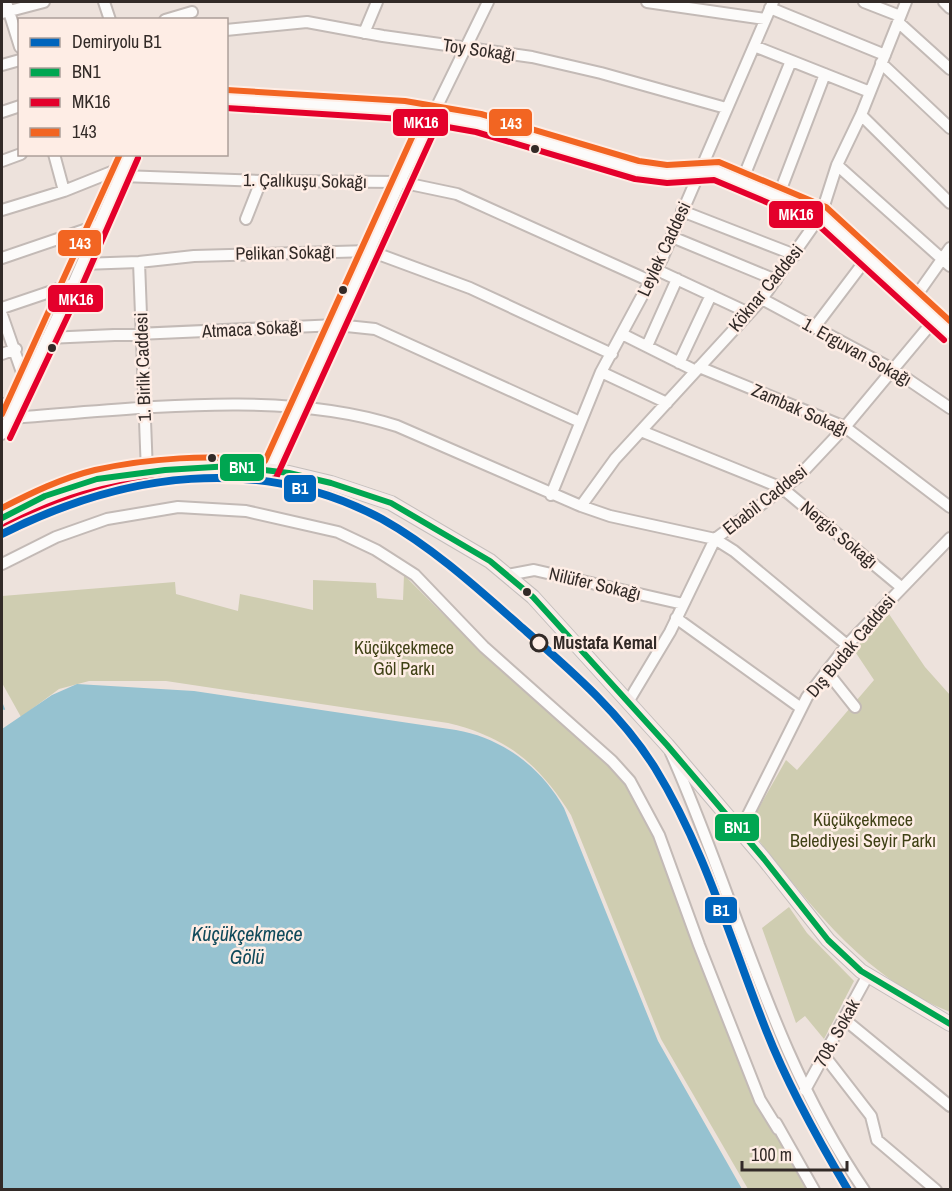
<svg xmlns="http://www.w3.org/2000/svg" width="952" height="1191" font-family="'Archivo Narrow',sans-serif">
	<rect width="100%" height="100%" fill="#ede2dc"/>
	<path fill="#cfcdb1" d="M 404,575 L 481,652 L 575,732 L 625,781 L 656,835 L 735,1048 L 810,1189 L 748,1189 L 661,1039 L 571,815 C 539,764 507,737 448,723 L 166,681 L 89,681 L 59,689 L 21,717 L 2,683 L 2,596 L 175,582 L 176,594 L 238,611 L 240,594 L 313,610 L 313,580 L 376,583 L 377,598 L 403,600 Z
		M 889,614 L 925,667 L 950,695 L 950,1012 C 861,977 806,899 748,827 L 786,760 L 797,770 L 874,680 L 854,650 Z
		M 789,907 L 807,933 L 854,981 L 824,1039 L 805,1016 L 796,1023 L 762,928 Z"/>
	<path fill="#96c2d0" d="M 77,684 L 194,691 L 456,730 C 502,738 541,767 564,808 L 658,1041 L 742,1189 L 2,1189 L 2,729 L 52,695 Z"/>
	<g fill="none" stroke-linecap="round" stroke-linejoin="round">
		<path stroke="#96c2d0" stroke-width="2" d="M 2,704 L 4,709"/>
		<g stroke="#c3bab6" stroke-width="14">
			<path id="minor" d="M 6,2 L 20,47
				M 104,2 L 110,20
				M 647,2 L 765,19
				M 864,2 L 900,16
				M 944,2 L 950,8
				M 770,8 L 885,55
				M 2,13 L 44,2
				M 165,20 L 192,12
				M 898,22 L 950,69
				M 226,30 L 307,22 L 383,36 L 532,57 L 601,73 L 726,108
				M 364,33 L 377,2
				M 754,46 L 870,92
				M 881,63 L 950,128
				M 2,65 L 20,60
				M 226,99 L 403,110 L 478,123 L 637,170 L 667,174 L 716,171 L 821,215 L 950,333
				M 2,112 L 20,106
				M 861,115 L 950,203
				M 54,154 L 64,191
				M 2,161 L 21,154
				M 837,165 L 950,266
				M 121,176 L 261,181 L 400,182 L 457,194 L 650,281
				M 742,181 L 791,61
				M 778,197 L 825,74
				M 2,210 L 64,191 L 124,167
				M 682,211 L 795,255
				M 246,219 L 261,181
				M 672,237 L 776,280
				M 2,258 L 99,225
				M 139,262 L 147,473
				M 82,264 L 139,262 L 194,256 L 370,251 L 470,288 L 612,354
				M 657,270 L 749,313
				M 762,299 L 894,370 L 950,408
				M 914,299 L 950,248
				M 2,308 L 73,284
				M 2,315 L 26,384
				M 814,328 L 867,258
				M 622,334 L 696,371
				M 47,338 L 337,325 L 375,329 L 580,422
				M 647,346 L 677,279
				M 2,354 L 16,349
				M 679,363 L 711,295
				M 699,367 L 845,427 L 950,507
				M 601,372 L 667,403
				M 2,405 L 18,400
				M 9,418 C 129,410 282,388 397,426 L 581,506 L 610,516 L 715,539 L 734,551 L 847,645
				M 641,431 L 782,488 L 901,587
				M 2,434 L 73,284 L 130,154
				M 270,471 L 400,182 L 488,2
				M 551,495 L 601,372 L 662,259 L 773,2
				M 581,506 L 615,459 L 762,299 L 821,215 L 837,165 L 861,115 L 906,2
				M 2,564 L 56,537 L 107,519 L 178,507 L 246,511 L 338,532 L 376,550 L 415,575 L 484,647 L 612,761 L 630,781 L 659,835 L 699,945 L 760,1100 L 778,1129
				M 507,575 L 534,570 L 683,604
				M 676,618 L 801,708
				M 828,673 L 855,707
				M 628,702 L 670,632 L 715,539 L 798,477 L 845,427 L 935,319
				M 671,753 C 737,901 771,1054 864,1190
				M 740,831 L 807,697 L 847,645 L 950,538
				M 844,1019 L 950,1106
				M 823,1054 L 871,1116 L 877,1140 L 936,1190
				M 805,1090 L 868,975
				M 776,1123 L 814,1190"/>
		</g>
		<g stroke="#c4bebb" stroke-width="16">
			<path id="major" d="M 2,518 L 45,496 L 97,479 L 165,470 L 231,466 L 289,473 L 331,483 L 391,503 L 490,561 L 533,597 L 667,745 L 764,859 L 828,940 L 861,971 L 950,1024"/>
		</g>
		<use href="#minor" stroke="#fcfbfa" stroke-width="10"/>
		<use href="#major" stroke="#f5eceb" stroke-width="14"/>
		<g stroke="#feede5" stroke-width="10">
			<path id="bus-1" d="M 2,518 L 45,496 L 97,479 L 165,470 L 231,466 L 289,473 L 331,483 L 391,503 L 490,561 L 533,597 L 667,745 L 764,859 L 828,940 L 861,971 L 950,1024"/>
		</g>
		<g stroke="#feede5" stroke-width="10">
			<path id="bus-2" d="M 226,108 L 402,119 L 476,132 L 635,179 L 667,183 L 714,180 L 816,223 L 944,340
				M 10,438 L 81,288 L 138,158
				M 6,526 C 60,498 106,484 167,479 C 196,476 225,474 254,478 C 262,479 269,481 276,478 L 440,119"/>
		</g>
		<g stroke="#feede5" stroke-width="10">
			<path id="bus-3" d="M 227,90 L 405,101 L 481,114 L 639,161 L 667,165 L 719,162 L 826,207 L 950,321
				M 2,414 L 120,154
				M 2,508 C 31,493 62,478 95,470 C 149,458 210,454 265,461 L 424,111"/>
		</g>
		<use href="#bus-1" stroke="#00a651" stroke-width="6"/>
		<use href="#bus-2" stroke="#e4002b" stroke-width="6"/>
		<use href="#bus-3" stroke="#f26522" stroke-width="6"/>
		<g stroke="#feede5" stroke-width="12">
			<path id="rail-1" d="M 2,534 C 123,473 258,453 382,519 C 432,547 476,587 519,625 C 568,668 620,712 655,768 C 705,849 731,942 766,1030 C 788,1086 817,1138 848,1190"/>
		</g>
		<use href="#rail-1" stroke="#0065bd" stroke-width="8"/>
	</g>
	<g fill="#322a27" stroke="#feede5" stroke-width="2">
		<circle cx="535" cy="149" r="5"/>
		<circle cx="343" cy="290" r="5"/>
		<circle cx="52" cy="348" r="5"/>
		<circle cx="212" cy="458" r="5"/>
		<circle cx="527" cy="592" r="5"/>
	</g>
	<circle fill="#feede5" stroke="#322a27" stroke-width="3" cx="539" cy="643" r="8"/>
	<g text-anchor="middle" stroke-width="5" stroke-linejoin="round" paint-order="stroke">
		<g font-size="18" fill="#322a27" stroke="#feede5">
			<text transform="translate(479 50) rotate(8)" y="6">Toy Sokağı</text>
			<text transform="translate(305 181) rotate(1)" y="6">1. Çalıkuşu Sokağı</text>
			<text transform="translate(664 249) rotate(-65)" y="6">Leylek Caddesi</text>
			<text transform="translate(285 253) rotate(-1)" y="6">Pelikan Sokağı</text>
			<text transform="translate(766 288) rotate(-51)" y="6">Köknar Caddesi</text>
			<text transform="translate(252 329) rotate(-3)" y="6">Atmaca Sokağı</text>
			<text transform="translate(857 352) rotate(29)" y="6">1. Erguvan Sokağı</text>
			<text transform="translate(143 367) rotate(-92)" y="6">1. Birlik Caddesi</text>
			<text transform="translate(800 410) rotate(24)" y="6">Zambak Sokağı</text>
			<text transform="translate(765 500) rotate(-38)" y="6">Ebabil Caddesi</text>
			<text transform="translate(839 535) rotate(40)" y="6">Nergis Sokağı</text>
			<text transform="translate(595 584) rotate(13)" y="6">Nilüfer Sokağı</text>
			<text transform="translate(851 646) rotate(-50)" y="6">Dış Budak Caddesi</text>
			<text transform="translate(837 1033) rotate(-61)" y="6">708. Sokak</text>
		</g>
		<g font-size="18" font-weight="bold" fill="#322a27" stroke="#feede5" text-anchor="start">
			<text x="553" y="649">Mustafa Kemal</text>
		</g>
		<g font-size="18" fill="#3f4115" stroke="#feede5">
			<text x="404" y="654">Küçükçekmece<tspan x="404" dy="21">Göl Parkı</tspan></text>
			<text x="863" y="826">Küçükçekmece<tspan x="863" dy="21">Belediyesi Seyir Parkı</tspan></text>
		</g>
		<g font-size="20" font-style="italic" fill="#0f495a" stroke="#feede5">
			<text x="247" y="941">Küçükçekmece<tspan x="247" dy="23">Gölü</tspan></text>
		</g>
	</g>
	<g stroke="#feede5" stroke-width="2">
		<rect x="392" y="108" width="57" height="29" rx="6" fill="#e4002b"/>
		<rect x="488" y="108" width="45" height="29" rx="6" fill="#f26522"/>
		<rect x="768" y="200" width="56" height="29" rx="6" fill="#e4002b"/>
		<rect x="57" y="229" width="45" height="28" rx="6" fill="#f26522"/>
		<rect x="47" y="284" width="57" height="29" rx="6" fill="#e4002b"/>
		<rect x="219" y="453" width="46" height="29" rx="6" fill="#00a651"/>
		<rect x="283" y="474" width="34" height="29" rx="6" fill="#0065bd"/>
		<rect x="714" y="813" width="46" height="29" rx="6" fill="#00a651"/>
		<rect x="704" y="896" width="34" height="28" rx="6" fill="#0065bd"/>
	</g>
	<g font-size="16" text-anchor="middle" font-weight="bold" fill="#fff">
		<text x="421" y="128">MK16</text>
		<text x="511" y="129">143</text>
		<text x="796" y="220">MK16</text>
		<text x="80" y="249">143</text>
		<text x="76" y="305">MK16</text>
		<text x="242" y="473">BN1</text>
		<text x="300" y="494">B1</text>
		<text x="737" y="833">BN1</text>
		<text x="721" y="916">B1</text>
	</g>
	<rect width="952" height="1191" fill="none" stroke="#322a27" stroke-width="6"/>
	<rect x="18" y="18" width="210" height="138" fill="#feede5" stroke="#ac9f99" stroke-width="1.5"/>
	<rect x="30" y="38" width="30" height="9" fill="#0065bd" stroke="#ac9f99" stroke-width="1.5"/>
	<text x="72" y="48" font-size="18" fill="#322a27">Demiryolu B1</text>
	<rect x="30" y="68" width="30" height="9" fill="#00a651" stroke="#ac9f99" stroke-width="1.5"/>
	<text x="72" y="78" font-size="18" fill="#322a27">BN1</text>
	<rect x="30" y="98" width="30" height="9" fill="#e4002b" stroke="#ac9f99" stroke-width="1.5"/>
	<text x="72" y="108" font-size="18" fill="#322a27">MK16</text>
	<rect x="30" y="128" width="30" height="9" fill="#f26522" stroke="#ac9f99" stroke-width="1.5"/>
	<text x="72" y="138" font-size="18" fill="#322a27">143</text>
	<path d="M742 1161v9h105v-9" fill="none" stroke="#322a27" stroke-width="3"/>
	<text x="751" y="1161" font-size="18" fill="#322a27" stroke="#feede5" stroke-width="4.5" paint-order="stroke">100 m</text>
</svg>
